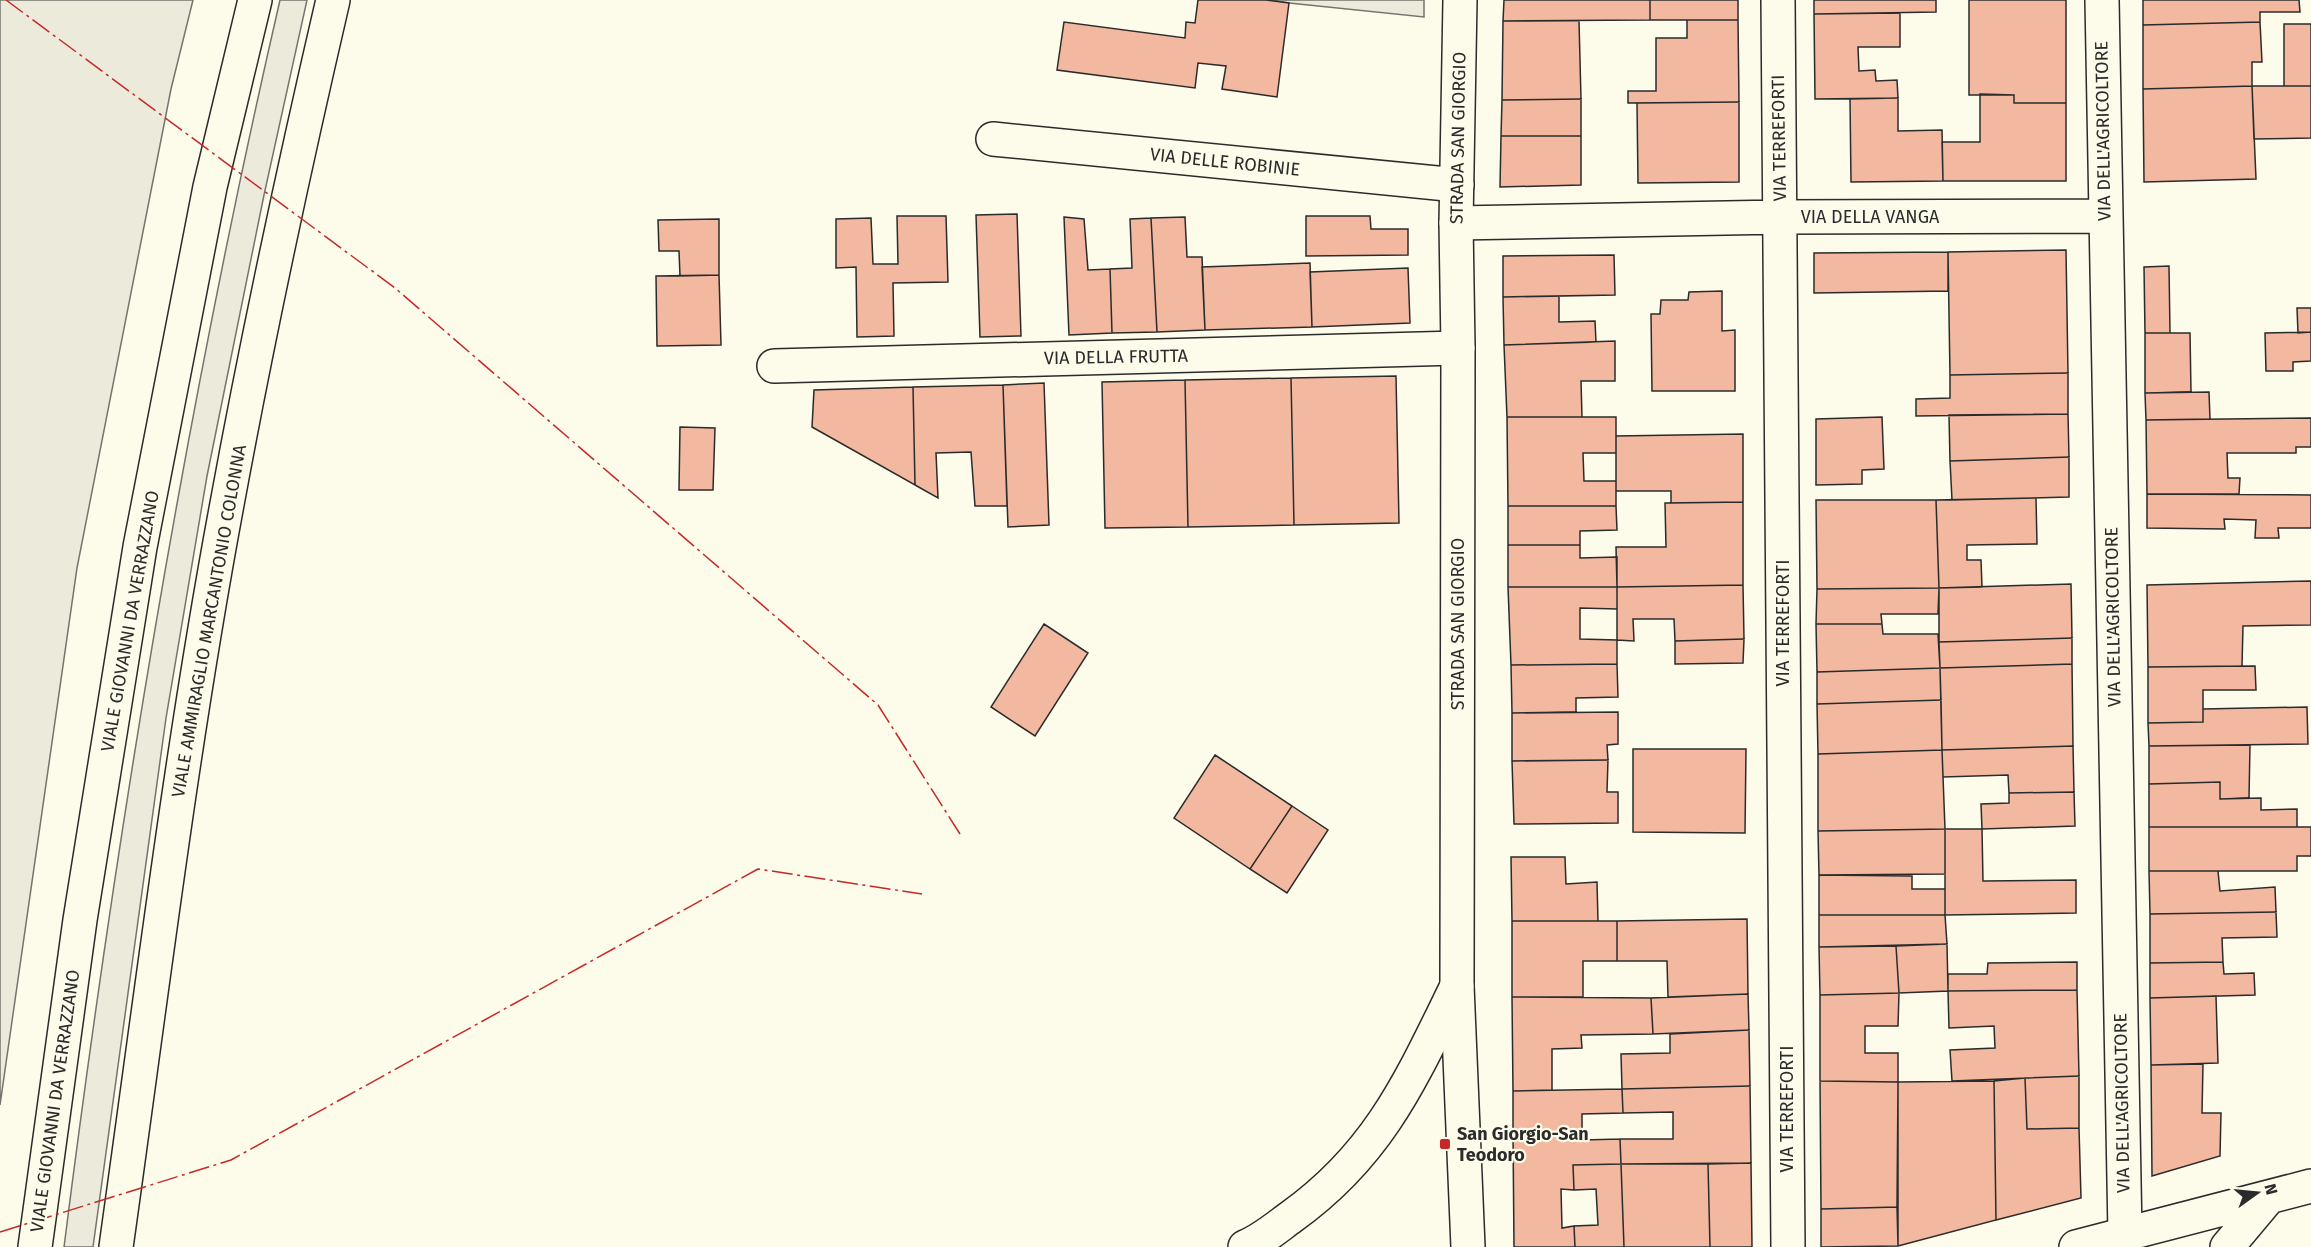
<svg xmlns="http://www.w3.org/2000/svg" width="2311" height="1247" font-family="'Fira Sans',sans-serif">
	<rect width="100%" height="100%" fill="#fdfbea"/>
	<path fill="#ecebdb" stroke="#74746e" stroke-width="1.5" d="M 0,0 L 193,0 L 171,89 L 77,568 L 0,1105 Z
		M 280,0 L 307,0 L 264,195 L 207,476 L 166,718 L 93,1247 L 64,1247 C 117,828 185,412 280,0 Z
		M 1267,0 L 1424,0 L 1424,17 L 1289,3 Z"/>
	<path fill="#f2b8a0" stroke="#2b2b2b" stroke-width="1.5" d="M 1198,0 L 1266,0 L 1289,3 L 1277,97 L 1222,89 L 1226,66 L 1198,63 L 1195,88 L 1057,70 L 1064,22 L 1185,38 L 1186,22 L 1195,23 Z
		M 1504,0 L 1650,0 L 1650,20 L 1503,21 Z
		M 1650,0 L 1738,0 L 1738,20 L 1650,20 Z
		M 1814,0 L 1936,0 L 1936,12 L 1814,14 Z
		M 1969,0 L 2066,0 L 2066,103 L 2014,103 L 2014,95 L 1969,95 Z
		M 2143,0 L 2299,0 L 2300,12 L 2260,12 L 2260,22 L 2143,25 Z
		M 1900,13 L 1900,47 L 1858,47 L 1859,71 L 1875,70 L 1876,81 L 1897,80 L 1898,98 L 1815,99 L 1814,14 Z
		M 1687,20 L 1738,20 L 1739,102 L 1628,103 L 1628,91 L 1656,91 L 1656,38 L 1687,38 Z
		M 1503,21 L 1579,21 L 1581,99 L 1502,100 Z
		M 2260,22 L 2262,62 L 2252,62 L 2252,86 L 2143,89 L 2143,25 Z
		M 2284,24 L 2311,24 L 2311,86 L 2284,86 Z
		M 2252,86 L 2256,179 L 2144,182 L 2143,89 Z
		M 2252,86 L 2311,86 L 2311,138 L 2254,139 Z
		M 1980,94 L 2014,95 L 2014,103 L 2066,103 L 2066,181 L 1943,181 L 1942,142 L 1980,142 Z
		M 1898,98 L 1898,131 L 1942,130 L 1943,181 L 1851,182 L 1850,99 Z
		M 1581,99 L 1581,136 L 1501,136 L 1502,100 Z
		M 1739,102 L 1739,182 L 1638,183 L 1637,103 Z
		M 1501,136 L 1581,136 L 1581,185 L 1500,187 Z
		M 1017,214 L 1021,336 L 980,337 L 976,215 Z
		M 897,216 L 946,216 L 948,282 L 893,283 L 894,336 L 857,337 L 856,267 L 836,268 L 836,219 L 871,218 L 873,264 L 898,264 Z
		M 1306,216 L 1370,216 L 1371,229 L 1408,229 L 1408,255 L 1306,256 Z
		M 1064,217 L 1084,219 L 1088,270 L 1110,269 L 1112,333 L 1069,335 Z
		M 1185,217 L 1187,257 L 1202,257 L 1205,330 L 1157,332 L 1151,218 Z
		M 1151,218 L 1157,332 L 1112,333 L 1110,269 L 1132,268 L 1130,219 Z
		M 719,219 L 719,275 L 680,276 L 679,251 L 659,251 L 658,220 Z
		M 2066,250 L 2068,373 L 1950,375 L 1948,252 Z
		M 1948,252 L 1948,291 L 1814,293 L 1814,253 Z
		M 1614,255 L 1615,295 L 1503,297 L 1503,256 Z
		M 1310,263 L 1312,327 L 1205,330 L 1202,267 Z
		M 2169,266 L 2170,333 L 2145,333 L 2144,267 Z
		M 1408,268 L 1410,323 L 1312,327 L 1310,272 Z
		M 719,275 L 721,345 L 657,346 L 656,276 Z
		M 1722,291 L 1722,331 L 1735,330 L 1735,391 L 1652,391 L 1651,314 L 1660,314 L 1661,300 L 1688,300 L 1689,292 Z
		M 1559,296 L 1559,322 L 1595,321 L 1596,342 L 1504,345 L 1503,297 Z
		M 2297,308 L 2311,308 L 2311,332 L 2298,333 Z
		M 2311,332 L 2311,361 L 2293,362 L 2293,371 L 2266,371 L 2265,333 Z
		M 2145,333 L 2190,333 L 2191,392 L 2145,393 Z
		M 1615,341 L 1615,381 L 1581,381 L 1582,417 L 1507,417 L 1504,345 Z
		M 2068,373 L 2068,414 L 1916,416 L 1916,399 L 1950,398 L 1950,375 Z
		M 1396,376 L 1399,523 L 1294,525 L 1291,378 Z
		M 1291,378 L 1294,525 L 1188,527 L 1185,380 Z
		M 1185,380 L 1188,527 L 1105,528 L 1102,382 Z
		M 1044,383 L 1049,525 L 1008,527 L 1003,385 Z
		M 1003,385 L 1007,506 L 975,506 L 971,452 L 936,453 L 938,498 L 915,485 L 913,387 Z
		M 913,387 L 915,485 L 812,427 L 814,390 Z
		M 2209,392 L 2210,419 L 2146,420 L 2145,393 Z
		M 2068,414 L 2069,457 L 1950,461 L 1949,415 Z
		M 1507,417 L 1616,417 L 1616,453 L 1583,453 L 1584,481 L 1616,481 L 1616,506 L 1508,506 Z
		M 1882,417 L 1884,469 L 1862,470 L 1862,484 L 1816,485 L 1816,419 Z
		M 2311,418 L 2311,447 L 2296,447 L 2296,453 L 2227,453 L 2228,478 L 2240,478 L 2239,494 L 2147,494 L 2146,420 Z
		M 680,427 L 715,428 L 713,490 L 679,490 Z
		M 1743,434 L 1743,502 L 1671,503 L 1671,491 L 1616,491 L 1616,436 Z
		M 2069,457 L 2069,497 L 1952,500 L 1950,461 Z
		M 2147,494 L 2311,495 L 2311,528 L 2278,528 L 2279,538 L 2255,538 L 2256,520 L 2224,519 L 2225,529 L 2147,528 Z
		M 2036,498 L 2037,544 L 1967,545 L 1967,560 L 1981,560 L 1982,587 L 1939,588 L 1936,500 Z
		M 1816,500 L 1936,500 L 1939,588 L 1817,589 Z
		M 1743,502 L 1743,585 L 1617,587 L 1616,547 L 1666,547 L 1665,503 Z
		M 1508,506 L 1616,506 L 1617,530 L 1580,531 L 1580,545 L 1508,545 Z
		M 1508,545 L 1580,545 L 1580,558 L 1617,557 L 1617,587 L 1508,587 Z
		M 2311,581 L 2311,625 L 2243,626 L 2242,666 L 2148,667 L 2147,585 Z
		M 2071,584 L 2072,638 L 1939,642 L 1939,588 Z
		M 1743,585 L 1744,639 L 1675,641 L 1674,619 L 1633,619 L 1634,641 L 1617,640 L 1617,587 Z
		M 1508,587 L 1617,587 L 1617,609 L 1580,608 L 1580,639 L 1617,640 L 1617,664 L 1511,665 Z
		M 1939,588 L 1938,614 L 1881,614 L 1882,624 L 1816,624 L 1817,589 Z
		M 1044,624 L 1088,653 L 1035,736 L 991,707 Z
		M 1816,624 L 1882,624 L 1883,634 L 1938,634 L 1940,668 L 1817,672 Z
		M 2072,638 L 2072,664 L 1940,668 L 1939,642 Z
		M 1744,639 L 1743,663 L 1675,664 L 1675,641 Z
		M 1617,664 L 1618,697 L 1576,698 L 1576,712 L 1512,713 L 1511,665 Z
		M 2072,664 L 2073,746 L 1942,750 L 1940,668 Z
		M 2255,666 L 2256,690 L 2203,690 L 2203,722 L 2148,723 L 2148,667 Z
		M 1940,668 L 1941,700 L 1817,704 L 1817,672 Z
		M 1941,700 L 1942,750 L 1818,754 L 1817,704 Z
		M 2307,707 L 2308,744 L 2149,746 L 2148,723 L 2203,722 L 2203,709 Z
		M 1618,712 L 1618,744 L 1607,745 L 1608,760 L 1512,761 L 1512,713 Z
		M 2250,745 L 2249,798 L 2220,799 L 2220,782 L 2149,784 L 2149,746 Z
		M 2073,746 L 2074,792 L 2009,793 L 2008,775 L 1943,777 L 1942,750 Z
		M 1633,749 L 1746,749 L 1745,833 L 1633,832 Z
		M 1942,750 L 1945,829 L 1818,831 L 1818,754 Z
		M 1215,755 L 1292,806 L 1250,869 L 1174,818 Z
		M 1608,760 L 1607,792 L 1618,792 L 1618,823 L 1514,824 L 1512,761 Z
		M 2220,782 L 2220,799 L 2261,798 L 2261,810 L 2297,809 L 2297,827 L 2149,827 L 2149,784 Z
		M 2074,792 L 2075,826 L 1982,829 L 1981,804 L 2009,803 L 2009,793 Z
		M 1292,806 L 1328,830 L 1287,893 L 1250,869 Z
		M 2149,827 L 2311,827 L 2311,856 L 2297,856 L 2297,871 L 2149,871 Z
		M 1945,829 L 1945,874 L 1819,875 L 1818,831 Z
		M 1945,829 L 1982,829 L 1983,881 L 2076,880 L 2076,913 L 1945,915 Z
		M 1511,857 L 1565,857 L 1566,884 L 1597,882 L 1598,921 L 1512,921 Z
		M 2149,871 L 2218,871 L 2220,891 L 2275,887 L 2276,912 L 2150,914 Z
		M 1819,875 L 1912,876 L 1912,889 L 1945,889 L 1945,915 L 1819,915 Z
		M 2276,912 L 2277,937 L 2222,938 L 2223,962 L 2150,963 L 2150,914 Z
		M 1819,915 L 1945,915 L 1947,944 L 1819,947 Z
		M 1747,919 L 1748,994 L 1668,997 L 1667,961 L 1617,961 L 1617,921 Z
		M 1512,921 L 1617,921 L 1617,961 L 1583,961 L 1583,997 L 1512,997 Z
		M 1947,944 L 1948,991 L 1899,993 L 1896,946 Z
		M 1896,946 L 1899,993 L 1820,995 L 1819,947 Z
		M 2077,962 L 2077,990 L 1948,991 L 1948,974 L 1987,974 L 1988,963 Z
		M 2223,962 L 2224,974 L 2254,973 L 2255,995 L 2150,998 L 2150,963 Z
		M 2077,990 L 2079,1076 L 1952,1081 L 1950,1050 L 1995,1048 L 1994,1026 L 1949,1028 L 1948,991 Z
		M 1899,993 L 1898,1026 L 1865,1026 L 1865,1053 L 1898,1053 L 1898,1082 L 1820,1081 L 1820,995 Z
		M 1748,994 L 1749,1030 L 1653,1034 L 1651,998 Z
		M 2216,996 L 2218,1063 L 2151,1065 L 2150,998 Z
		M 1512,997 L 1651,998 L 1653,1034 L 1581,1035 L 1582,1048 L 1552,1049 L 1552,1090 L 1513,1091 Z
		M 1749,1030 L 1750,1086 L 1622,1089 L 1621,1054 L 1670,1053 L 1670,1034 Z
		M 2203,1064 L 2202,1113 L 2221,1113 L 2220,1156 L 2152,1176 L 2151,1065 Z
		M 2079,1076 L 2079,1128 L 2027,1129 L 2025,1078 Z
		M 2025,1078 L 2027,1129 L 2079,1128 L 2081,1198 L 1996,1220 L 1994,1081 Z
		M 1820,1081 L 1898,1082 L 1897,1207 L 1821,1209 Z
		M 1994,1081 L 1996,1220 L 1898,1246 L 1898,1082 Z
		M 1750,1086 L 1751,1163 L 1621,1164 L 1620,1139 L 1673,1139 L 1673,1112 L 1623,1113 L 1622,1089 Z
		M 1622,1089 L 1623,1113 L 1582,1114 L 1582,1132 L 1513,1134 L 1513,1091 Z
		M 1582,1132 L 1582,1140 L 1620,1139 L 1621,1164 L 1573,1165 L 1574,1190 L 1561,1189 L 1562,1228 L 1574,1226 L 1575,1247 L 1514,1247 L 1513,1134 Z
		M 1751,1163 L 1752,1247 L 1710,1247 L 1708,1164 Z
		M 1621,1164 L 1708,1164 L 1710,1247 L 1624,1247 Z
		M 1621,1164 L 1624,1247 L 1575,1247 L 1574,1226 L 1598,1225 L 1596,1189 L 1574,1190 L 1573,1165 Z
		M 1897,1207 L 1898,1246 L 1821,1247 L 1821,1209 Z"/>
	<g fill="none" stroke-linecap="round" stroke-linejoin="round">
		<g stroke="#2b2b2b" stroke-width="36">
			<path id="minor" d="M 1778,0 L 1788,1247
				M 2102,0 L 2125,1234
				M 993,139 L 1457,185
				M 1456,223 L 1780,217 L 2104,216
				M 774,366 L 1458,348"/>
		</g>
		<g stroke="#2b2b2b" stroke-width="36">
			<path id="tertiary" d="M 1460,0 L 1456,223 L 1458,348 L 1457,986 L 1468,1247
				M 2076,1247 L 2311,1186
				M 2227,1247 L 2269,1197"/>
		</g>
		<g stroke="#2b2b2b" stroke-width="36">
			<path id="secondary" d="M 35,1247 L 80,920 L 140,547 L 210,187 L 255,0
				M 116,1247 C 151,999 181,750 227,504 C 258,335 294,168 333,0"/>
		</g>
		<g stroke="#2b2b2b" stroke-width="36">
			<path id="primary" d="M 1245,1247 C 1262,1240 1276,1228 1291,1217 C 1379,1154 1411,1080 1457,986"/>
		</g>
		<use href="#minor" stroke="#fdfbea" stroke-width="33"/>
		<use href="#tertiary" stroke="#fdfbea" stroke-width="33"/>
		<use href="#secondary" stroke="#fdfbea" stroke-width="33"/>
		<use href="#primary" stroke="#fdfbea" stroke-width="33"/>
		<path stroke="#c62828" stroke-width="1.5" stroke-dasharray="21 4.5 3 4.5" stroke-linecap="butt" d="M 6,0 L 395,288 L 878,705 L 960,834
			M 0,1232 L 231,1160 L 758,869 L 922,894"/>
	</g>
	<rect fill="#c62828" stroke="#fdfbea" stroke-width="2" x="1439" y="1138" width="12" height="12" rx="3"/>
	<g text-anchor="middle" stroke-width="4.5" stroke-linejoin="round" paint-order="stroke">
		<g font-size="18" fill="#2b2b2b" stroke="#fdfbea">
			<text transform="translate(2103 131) rotate(-91)" y="6">VIA DELL'AGRICOLTORE</text>
			<text transform="translate(1458 138) rotate(-89)" y="6">STRADA SAN GIORGIO</text>
			<text transform="translate(1779 138) rotate(-91)" y="6">VIA TERREFORTI</text>
			<text transform="translate(1225 162) rotate(6)" y="6">VIA DELLE ROBINIE</text>
			<text x="1870" y="223">VIA DELLA VANGA</text>
			<text transform="translate(1116 357) rotate(-1)" y="6">VIA DELLA FRUTTA</text>
			<text transform="translate(2113 617) rotate(-91)" y="6">VIA DELL'AGRICOLTORE</text>
			<text transform="translate(130 621) rotate(-80)" y="6">VIALE GIOVANNI DA VERRAZZANO</text>
			<text transform="translate(209 621) rotate(-80)" y="6">VIALE AMMIRAGLIO MARCANTONIO COLONNA</text>
			<text transform="translate(1783 623) rotate(-90)" y="6">VIA TERREFORTI</text>
			<text transform="translate(1458 624) rotate(-90)" y="6">STRADA SAN GIORGIO</text>
			<text transform="translate(55 1101) rotate(-82)" y="6">VIALE GIOVANNI DA VERRAZZANO</text>
			<text transform="translate(2122 1103) rotate(-91)" y="6">VIA DELL'AGRICOLTORE</text>
			<text transform="translate(1787 1109) rotate(-90)" y="6">VIA TERREFORTI</text>
		</g>
		<g font-size="18" font-weight="bold" fill="#2b2b2b" stroke="#fdfbea" text-anchor="start">
			<text x="1457" y="1140">San Giorgio-San<tspan x="1457" dy="21">Teodoro</tspan></text>
		</g>
	</g>
	<g transform="translate(2257 1193) rotate(75)" stroke="#fdfbea" stroke-width="4.5" paint-order="stroke">
	<path d="M0-4.5L10 22L0 15L-10 22Z" fill="#2b2b2b"/>
	<text y="-9" font-size="16" font-weight="bold" text-anchor="middle" fill="#2b2b2b">N</text>
	</g>
</svg>
